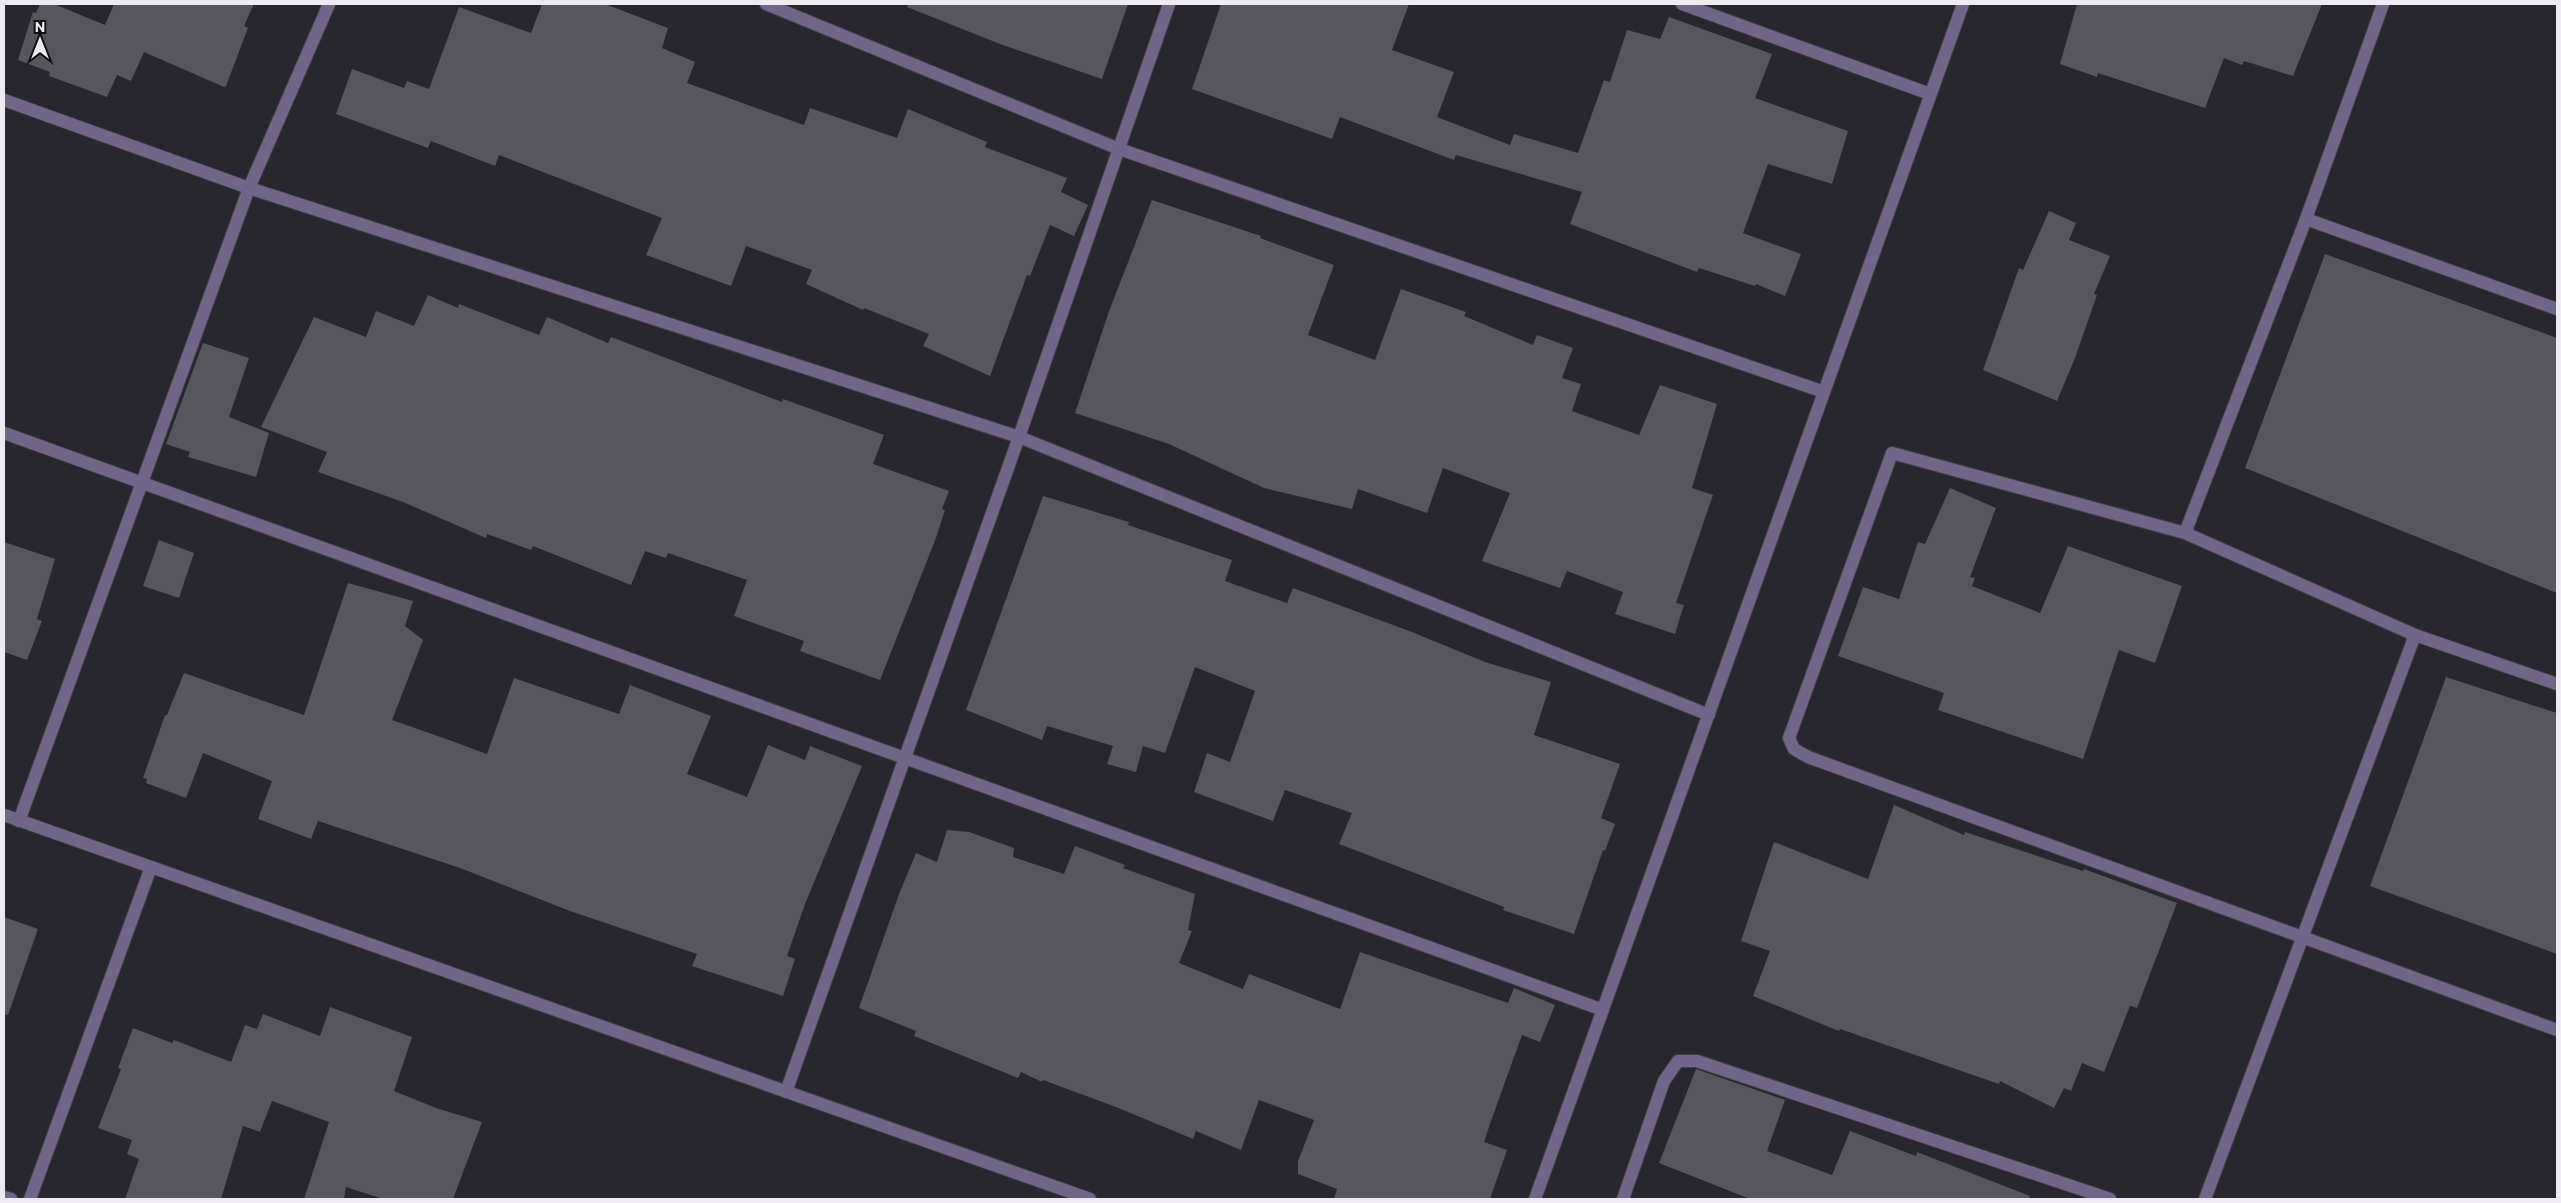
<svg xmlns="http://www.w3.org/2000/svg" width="2561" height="1203" font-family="Commissioner,sans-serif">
	<rect width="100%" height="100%" fill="#28262e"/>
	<path fill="#57555d" d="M 40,4 L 54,4 L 105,25 L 114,4 L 254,4 L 244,26 L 248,28 L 226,86 L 224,87 L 144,52 L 131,81 L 117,75 L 107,97 L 49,76 L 50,72 L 18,60 L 33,12 L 36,13 Z
		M 542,4 L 605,4 L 668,28 L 662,48 L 695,62 L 687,83 L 804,125 L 810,108 L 897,138 L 908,109 L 987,142 L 985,147 L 1067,178 L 1061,192 L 1088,205 L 1074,236 L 1050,225 L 1030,276 L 1027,275 L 990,376 L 923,346 L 929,334 L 864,308 L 863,310 L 806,284 L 812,270 L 746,246 L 731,286 L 646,255 L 662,218 L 499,155 L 495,166 L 431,141 L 428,148 L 336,114 L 352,69 L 404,88 L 407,81 L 429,89 L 459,7 L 531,33 Z
		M 908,4 L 1128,4 L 1102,79 L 1000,44 L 907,7 Z
		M 1221,4 L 1409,4 L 1392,50 L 1454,72 L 1437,117 L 1510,145 L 1514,134 L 1578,153 L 1604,80 L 1610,82 L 1627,30 L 1660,39 L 1669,17 L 1772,54 L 1755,98 L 1848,131 L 1832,184 L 1768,164 L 1743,233 L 1801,254 L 1785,296 L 1756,284 L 1755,286 L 1699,268 L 1697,272 L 1570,224 L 1582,192 L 1456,155 L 1454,160 L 1340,117 L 1332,139 L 1192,89 Z
		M 2077,4 L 2322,4 L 2293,76 L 2244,61 L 2242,65 L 2224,58 L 2205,108 L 2098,73 L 2097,77 L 2060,64 Z
		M 1152,200 L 1261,236 L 1260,238 L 1334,265 L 1308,335 L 1375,360 L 1401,289 L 1466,312 L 1464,316 L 1533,345 L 1537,335 L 1573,348 L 1562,378 L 1581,384 L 1572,411 L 1639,435 L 1660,385 L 1717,404 L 1692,488 L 1713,495 L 1676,603 L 1684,605 L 1675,634 L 1615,614 L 1623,592 L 1567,571 L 1560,588 L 1482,561 L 1510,493 L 1443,468 L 1427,513 L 1358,489 L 1352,509 L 1264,488 L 1169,444 L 1075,413 L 1108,314 Z
		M 2049,211 L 2076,223 L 2069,240 L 2110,256 L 2094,294 L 2097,295 L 2075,358 L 2057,401 L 1983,370 L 2019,268 L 2023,270 Z
		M 2325,254 L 2557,338 L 2557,593 L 2245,468 Z
		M 428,295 L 458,308 L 459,304 L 539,335 L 547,317 L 608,343 L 611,337 L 782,402 L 783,399 L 884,435 L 873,464 L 949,491 L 942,509 L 945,510 L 936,538 L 880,680 L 800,651 L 804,641 L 734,616 L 747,580 L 668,553 L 666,558 L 645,551 L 631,585 L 533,546 L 531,550 L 487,534 L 486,538 L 403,502 L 318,472 L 327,452 L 261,427 L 314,317 L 366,337 L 376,311 L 414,326 Z
		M 203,343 L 249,358 L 229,417 L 269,433 L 256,477 L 188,457 L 190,452 L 166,444 Z
		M 1950,488 L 1996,508 L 1970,577 L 1975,578 L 1972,586 L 2040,613 L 2068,546 L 2182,586 L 2155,663 L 2119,650 L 2083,759 L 1938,710 L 1944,693 L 1838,656 L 1863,587 L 1899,599 L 1918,542 L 1925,544 Z
		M 1043,496 L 1129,522 L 1128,525 L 1232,560 L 1225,581 L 1287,603 L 1293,588 L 1412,632 L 1485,662 L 1551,682 L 1534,735 L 1620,764 L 1601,818 L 1615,824 L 1605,851 L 1603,850 L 1574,934 L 1503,910 L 1504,907 L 1339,844 L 1352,813 L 1285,790 L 1273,821 L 1194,792 L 1207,753 L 1230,762 L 1255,691 L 1195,667 L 1165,753 L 1143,746 L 1136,772 L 1107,764 L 1113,746 L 1047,726 L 1042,740 L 966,710 Z
		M 159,540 L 194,553 L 179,598 L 143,586 Z
		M 4,542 L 55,559 L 37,619 L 42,621 L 27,660 L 4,652 Z
		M 348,583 L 413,601 L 405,626 L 423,640 L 392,720 L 449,740 L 487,754 L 514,678 L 619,714 L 630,685 L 711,716 L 687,774 L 747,797 L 768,745 L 805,760 L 810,746 L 862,766 L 805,904 L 787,956 L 795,959 L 783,996 L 692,966 L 697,954 L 570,911 L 460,868 L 318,821 L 311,839 L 258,819 L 272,781 L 203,753 L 186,798 L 146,783 L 147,779 L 143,778 L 165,715 L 167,715 L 184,673 L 304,715 Z
		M 2446,677 L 2557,713 L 2557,954 L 2370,886 Z
		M 1894,805 L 1964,835 L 1965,832 L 2083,871 L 2084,869 L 2177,903 L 2137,1008 L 2130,1006 L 2104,1072 L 2082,1063 L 2071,1091 L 2064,1088 L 2054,1108 L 2000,1081 L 1999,1084 L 1840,1029 L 1839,1031 L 1753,996 L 1770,951 L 1741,941 L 1774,842 L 1868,879 Z
		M 947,830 L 969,832 L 1014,848 L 1013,857 L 1064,874 L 1075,846 L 1125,865 L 1123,868 L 1195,894 L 1188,930 L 1192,931 L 1179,963 L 1243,989 L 1249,974 L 1340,1009 L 1360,952 L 1508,1003 L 1514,988 L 1555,1005 L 1540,1042 L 1522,1035 L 1491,1121 L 1484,1142 L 1507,1150 L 1490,1199 L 1334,1199 L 1337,1189 L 1298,1174 L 1298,1161 L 1314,1120 L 1259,1100 L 1241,1150 L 1196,1131 L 1193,1139 L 1116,1107 L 1043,1080 L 1042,1082 L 1021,1072 L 1018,1078 L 914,1036 L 916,1031 L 859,1008 L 899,894 L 916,853 L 937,862 Z
		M 4,917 L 38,929 L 8,1015 L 4,1014 Z
		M 330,1007 L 412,1037 L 394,1091 L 436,1108 L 482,1122 L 453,1199 L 383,1199 L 346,1187 L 344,1199 L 304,1199 L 329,1122 L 272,1101 L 260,1132 L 243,1126 L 221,1199 L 125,1199 L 139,1159 L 127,1154 L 132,1140 L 98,1128 L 121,1069 L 118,1068 L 133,1028 L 172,1043 L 174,1040 L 231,1062 L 245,1025 L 257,1029 L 263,1014 L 320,1036 Z
		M 1696,1069 L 1785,1100 L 1767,1151 L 1832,1175 L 1850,1131 L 1916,1156 L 1917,1152 L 2030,1196 L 2029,1199 L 1750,1199 L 1659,1163 Z"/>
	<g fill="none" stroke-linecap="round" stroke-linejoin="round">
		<g stroke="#444249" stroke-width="14">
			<path id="street" d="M 766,4 L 1119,149 L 1824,392
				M 1682,4 L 1930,94
				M 4,100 L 249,188 L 1019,437 L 1709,715
				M 2306,219 L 2557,309
				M 4,433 L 1603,1010
				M 2185,533 L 2306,219 L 2383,4
				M 2557,684 L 2415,635 L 2185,533 L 1892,453 L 1789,738 L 1794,749 L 1808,757 L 2557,1030
				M 4,815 L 1090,1199
				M 19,821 L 249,188 L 329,4
				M 786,1092 L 1019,437 L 1169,4
				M 4,1197 L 11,1199
				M 30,1199 L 151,867
				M 1535,1199 L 1963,4
				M 1623,1199 L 1664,1081 L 1678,1061 L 1697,1061 L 2110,1199
				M 2205,1199 L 2415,635"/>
		</g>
		<use href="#street" stroke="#71668a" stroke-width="12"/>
	</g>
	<rect width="2561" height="1203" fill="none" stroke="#edebf1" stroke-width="10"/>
	<g transform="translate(40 40)" stroke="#111013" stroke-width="4" paint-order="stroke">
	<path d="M0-4L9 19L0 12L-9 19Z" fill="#edebf1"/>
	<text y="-8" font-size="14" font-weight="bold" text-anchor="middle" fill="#edebf1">N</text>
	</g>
</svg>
